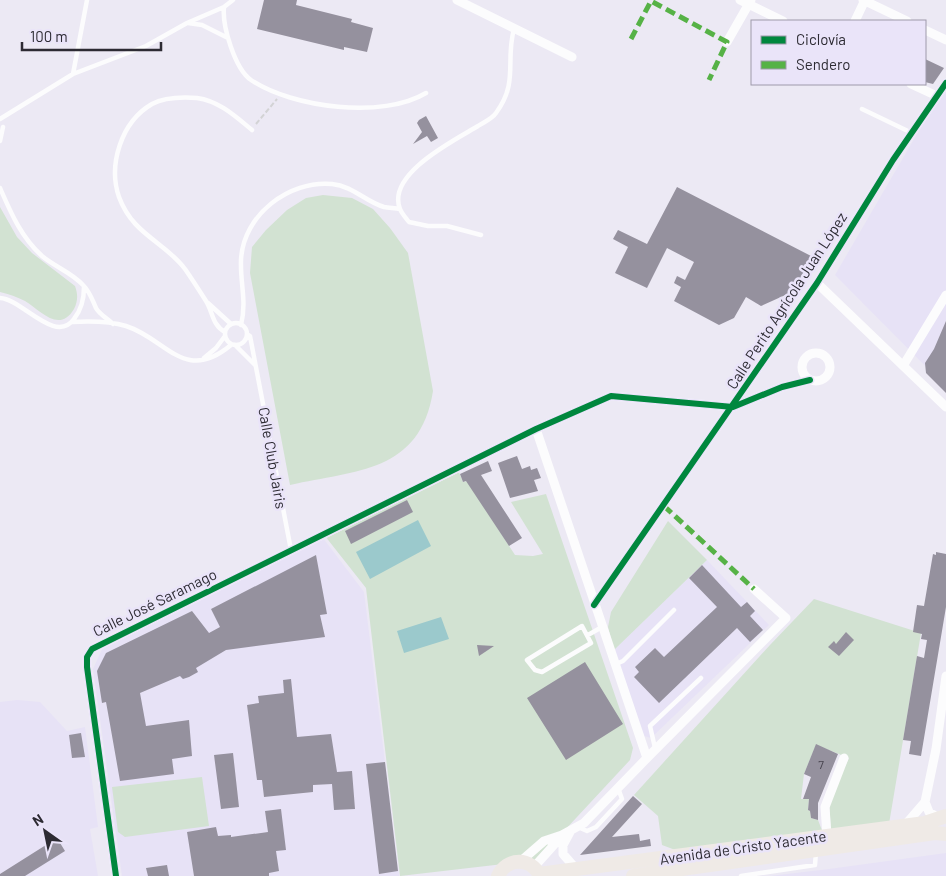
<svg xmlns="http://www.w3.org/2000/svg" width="946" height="876" font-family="Barlow,sans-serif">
	<rect width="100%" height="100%" fill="#ece9f4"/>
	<path fill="#e7e2f6" d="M 946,84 L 946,387 L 835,275 Z
		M 323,538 L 364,592 L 399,876 L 122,876 L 93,669 L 103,647 Z
		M 707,560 L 769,625 L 651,738 L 644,736 L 614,650 Z
		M 17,700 L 40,702 L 67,731 L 85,727 L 98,827 L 90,829 L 98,876 L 0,876 L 0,702 Z
		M 946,853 L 946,876 L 770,876 L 829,869 Z"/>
	<path fill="#d2e2d2" d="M 323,195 L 352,198 L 373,209 L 390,228 L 408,253 L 433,391 C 420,473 356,470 290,485 L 250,273 L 252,247 L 266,230 L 287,210 L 306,198 Z
		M 0,207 L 17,237 L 32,253 L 75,286 C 78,294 78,301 74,309 C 59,334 40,310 25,301 C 17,297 9,294 0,292 Z
		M 458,470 L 463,482 L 467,481 L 515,555 L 533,556 L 543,554 L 511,502 L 546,494 L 633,748 L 630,760 L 537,860 L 400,876 L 366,588 L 325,536 Z
		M 668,521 L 707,560 L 614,650 L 608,627 L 611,612 Z
		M 814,599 L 921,633 L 889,824 L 831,833 L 829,799 L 849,758 L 816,745 L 804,774 L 801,799 L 809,799 L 808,810 L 810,811 L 811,818 L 818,820 L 823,833 L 678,851 L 662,845 L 658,816 L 634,795 L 770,645 Z
		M 202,777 L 209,826 L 125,837 L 118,832 L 112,787 Z"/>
	<path fill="#9bc9cc" d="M 418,520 L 431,546 L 370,579 L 356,552 Z
		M 441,617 L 449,639 L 404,653 L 397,631 Z"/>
	<path fill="#95919e" d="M 264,0 L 297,0 L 296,5 L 352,19 L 351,22 L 373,28 L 367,52 L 344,47 L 344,50 L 257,29 Z
		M 925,59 L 944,68 L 933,84 L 925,82 Z
		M 426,116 L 438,138 L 431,142 L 427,136 L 413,144 L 422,132 L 417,123 L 419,120 Z
		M 677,187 L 813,257 L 792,292 L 761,306 L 746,297 L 734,318 L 719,325 L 674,301 L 681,287 L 674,283 L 677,276 L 685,280 L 694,262 L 667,248 L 647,288 L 615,273 L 628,247 L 613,239 L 618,230 L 647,244 Z
		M 946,321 L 946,393 L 926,373 L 925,363 L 934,349 Z
		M 517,456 L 522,469 L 530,466 L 531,470 L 537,468 L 541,478 L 534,480 L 538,491 L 510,498 L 498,463 Z
		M 488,461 L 492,471 L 481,475 L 522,538 L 509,546 L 466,481 L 463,482 L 460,474 Z
		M 407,500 L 413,512 L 351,544 L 345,531 Z
		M 936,552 L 946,554 L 946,607 L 921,756 L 909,754 L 911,741 L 903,740 L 917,656 L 924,658 L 927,640 L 921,639 L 922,634 L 913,632 L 917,605 L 924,606 L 933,554 L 936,555 Z
		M 316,555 L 327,614 L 320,615 L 325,637 L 226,650 L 196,668 L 198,672 L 189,677 L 183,679 L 180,676 L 140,693 L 146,726 L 189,720 L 192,756 L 172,759 L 174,774 L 120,781 L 108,713 L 106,702 L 102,703 L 97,671 L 106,653 L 192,611 L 209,633 L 220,627 L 211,609 Z
		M 702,565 L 741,607 L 747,602 L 755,611 L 750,616 L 763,630 L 750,642 L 737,628 L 659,703 L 634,677 L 639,672 L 635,667 L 655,648 L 664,657 L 717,607 L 689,578 Z
		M 846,632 L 854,640 L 839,656 L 828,647 L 834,641 L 836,644 Z
		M 477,645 L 494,646 L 479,656 Z
		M 585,662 L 623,724 L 566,760 L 527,698 Z
		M 291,679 L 297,737 L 331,734 L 337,772 L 352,771 L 355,809 L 334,810 L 332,784 L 313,785 L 313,792 L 264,797 L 262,780 L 257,780 L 247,705 L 259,703 L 258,696 L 284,693 L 283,680 Z
		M 81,733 L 85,757 L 72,758 L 69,735 Z
		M 816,744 L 838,754 L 818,803 L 818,820 L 811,818 L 810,811 L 808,810 L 809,799 L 803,799 L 811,777 L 804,774 Z
		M 233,753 L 239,807 L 221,809 L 214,755 Z
		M 385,762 L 398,871 L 379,874 L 366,764 Z
		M 633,796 L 642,804 L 612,837 L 639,834 L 640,841 L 650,839 L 651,846 L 580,855 Z
		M 281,809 L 286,850 L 276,851 L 279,871 L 269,873 L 269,876 L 194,876 L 187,832 L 216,827 L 218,836 L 231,835 L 231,837 L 268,832 L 265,811 Z
		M 57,838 L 65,851 L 25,876 L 0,876 L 0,874 Z
		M 167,865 L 169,876 L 148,876 L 146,868 Z"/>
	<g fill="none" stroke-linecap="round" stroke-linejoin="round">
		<path stroke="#d3d3d5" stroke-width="2" stroke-dasharray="5 2.5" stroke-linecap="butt" d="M 256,124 L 277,99"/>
		<path stroke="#fcfcfd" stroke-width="4.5" d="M 224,7 C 222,26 235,69 251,80 C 293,108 383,119 426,93
			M 188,23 L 202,25 L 226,37
			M 73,74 L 87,0
			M 862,109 L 912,133
			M 0,119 L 73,74 L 146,46 L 187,23 L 224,7 L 233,0
			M 0,141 L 3,127
			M 0,188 C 11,213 21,237 42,256 C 55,267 71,272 83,285 C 90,292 92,299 96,308 C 99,314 108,319 113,324
			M 481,235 L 447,226 L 428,226 L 409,222 C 406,218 402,214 400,209 C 386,174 455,140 478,126 C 484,122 492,119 496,113 C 519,82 505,61 514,29
			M 0,298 C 22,299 55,345 74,319 C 82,309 84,299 84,287
			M 208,303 L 231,324
			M 72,322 C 89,321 109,321 126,326 C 167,339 184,384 231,345
			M225 334a11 11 0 1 1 22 0a11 11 0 1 1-22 0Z
			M 241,325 C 247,301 240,283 241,260 C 243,215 289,180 332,184 C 353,186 366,202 384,207 C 389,208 395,208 400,209
			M 225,332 C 212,325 213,312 206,301 C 199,290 192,279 185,269 C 164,241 133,235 119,197 C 108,165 121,122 152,104 C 165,97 183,97 197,98 C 219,101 235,116 252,130
			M 247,334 L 250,336 L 291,550
			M 235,345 L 255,365
			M 204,358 L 216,348 L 225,336
			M 582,626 L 591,643 L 542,672 L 535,670 L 527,660 Z
			M 588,635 L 602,627
			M 616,664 L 623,661 L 674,610
			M 655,748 L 650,726 L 701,678
			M 578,827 L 587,831 L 596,827 L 622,799 L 618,788
			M 741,876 L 815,865 L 816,852"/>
		<path stroke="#fcfcfd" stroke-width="9" d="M 457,0 L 572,57
			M 740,0 L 783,21
			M 863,0 L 907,21
			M 855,21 L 865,0
			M 925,30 L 946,40
			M 727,42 L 751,0
			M 911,84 L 937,96
			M 817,283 L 946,407
			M802 367a14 14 0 1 1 28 0a14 14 0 1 1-28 0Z
			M 903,366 L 946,295
			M 594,605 L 817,283 L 893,160 L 946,83
			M 647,758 L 786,618 L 754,589
			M 925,802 L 929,812 L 939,818
			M 906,824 L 925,802 L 936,749 L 946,676
			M 570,832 L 563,845 L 563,854 L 577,870
			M 827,836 L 825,807 L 844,758
			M 521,861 L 544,841 L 562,835 L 584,823 L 647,758 L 536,429
			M 534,867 L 561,837
			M 116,876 L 87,667 L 87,657 L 92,649 L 536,429 L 611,396 L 733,407 L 782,387 L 810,380"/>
		<path stroke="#efeae6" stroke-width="14" d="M 539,874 L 925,823 L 946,816
			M 498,876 C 507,857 531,857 540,876
			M 633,876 L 935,833 L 946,834"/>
		<path stroke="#56b246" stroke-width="5" stroke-dasharray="10 5" stroke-linecap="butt" d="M 631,39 L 651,1 L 727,42 L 709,80
			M 664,506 L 754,589"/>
		<g stroke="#eae4f9" stroke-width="9">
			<path id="cycleway" d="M 594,605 L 817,283 L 893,160 L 946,83
				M 116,876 L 87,667 L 87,657 L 92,649 L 536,429 L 611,396 L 733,407 L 782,387 L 810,380"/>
		</g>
		<use href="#cycleway" stroke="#00873e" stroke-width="6"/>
	</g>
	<g text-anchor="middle" stroke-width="5" stroke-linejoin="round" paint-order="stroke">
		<g font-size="12" fill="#47444e">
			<text x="821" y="769">7</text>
		</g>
		<g font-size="15" fill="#2d2b33" stroke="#eae4f9">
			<text transform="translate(787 301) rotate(-57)" y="5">Calle Perito Agrícola Juan López</text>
			<text transform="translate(272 458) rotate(80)" y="5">Calle Club Jairis</text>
			<text transform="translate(155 603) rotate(-26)" y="5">Calle José Saramago</text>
			<text transform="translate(743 848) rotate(-8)" y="5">Avenida de Cristo Yacente</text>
		</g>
	</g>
	<rect x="751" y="20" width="175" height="65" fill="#eae4f9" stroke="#9e9aaa"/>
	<rect x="761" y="36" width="25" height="8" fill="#00873e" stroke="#9e9aaa"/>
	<text x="796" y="45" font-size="15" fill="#2d2b33">Ciclovía</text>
	<rect x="761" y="61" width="25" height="8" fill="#56b246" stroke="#9e9aaa"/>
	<text x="796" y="70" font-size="15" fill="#2d2b33">Sendero</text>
	<g transform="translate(45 831) rotate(327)" stroke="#eae4f9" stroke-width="4" paint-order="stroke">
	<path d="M0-4L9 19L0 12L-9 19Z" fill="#2d2b33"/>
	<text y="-8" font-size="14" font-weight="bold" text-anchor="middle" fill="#2d2b33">N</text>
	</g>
	<path d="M22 42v8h139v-8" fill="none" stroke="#2d2b33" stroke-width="2.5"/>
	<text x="30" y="42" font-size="15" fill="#2d2b33" stroke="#eae4f9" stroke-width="4" paint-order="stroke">100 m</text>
</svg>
